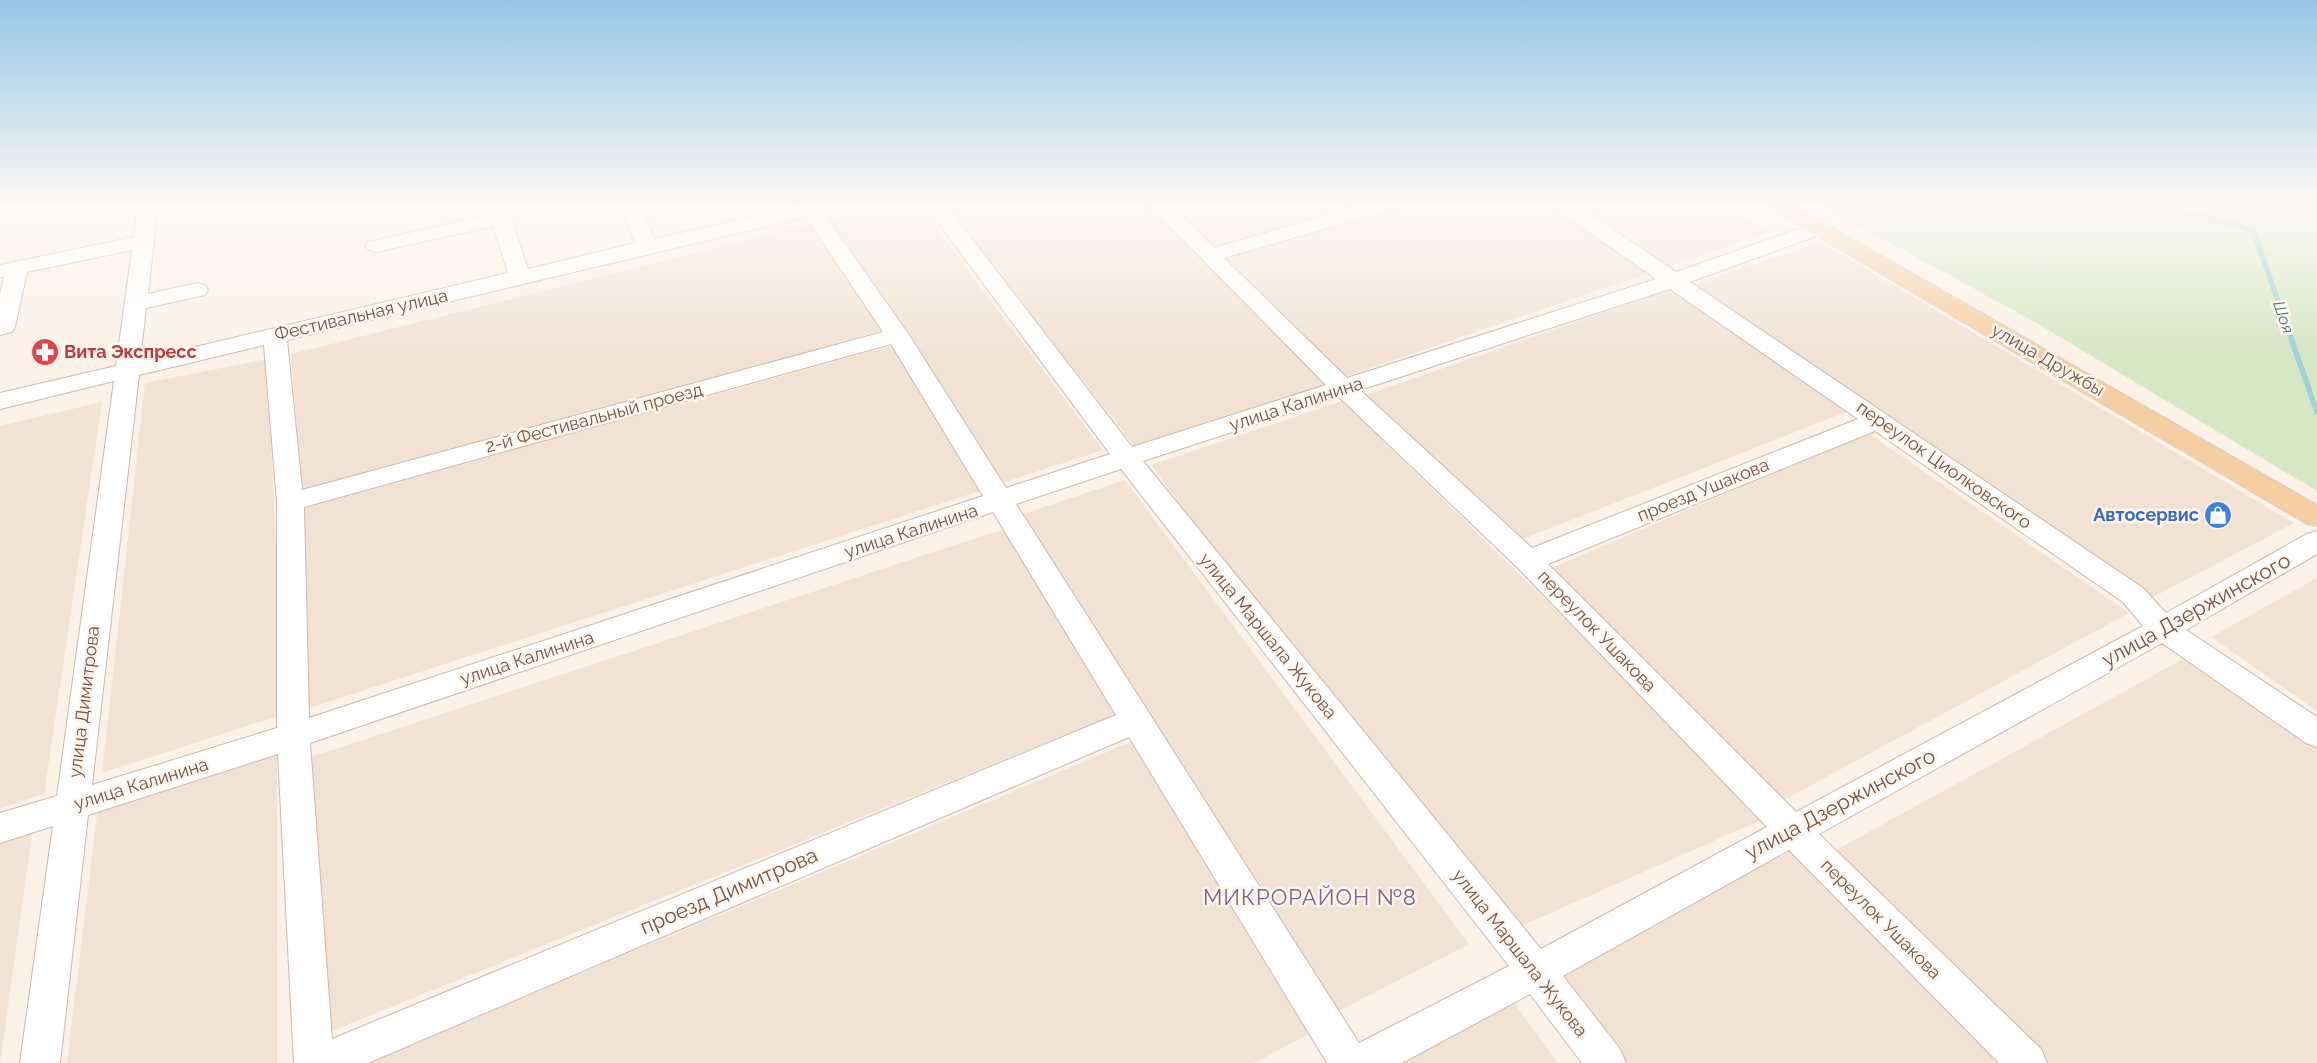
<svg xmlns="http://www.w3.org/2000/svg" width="2317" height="1063" font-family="Raleway,sans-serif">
	<rect width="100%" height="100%" fill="#fbf1e6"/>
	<path fill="#f2e2d4" d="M 897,205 L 919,205 L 1103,450 L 1002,483 L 829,221 Z
		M 946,205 L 1151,205 L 1328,384 L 1135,447 Z
		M 1166,205 L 1366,205 L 1211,249 Z
		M 1404,205 L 1718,205 L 1770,232 L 1346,376 L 1224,257 Z
		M 815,223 L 884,330 L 302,493 L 291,354 Z
		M 1821,242 L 2294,523 L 2140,604 L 1681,289 Z
		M 1672,289 L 1846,412 L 1518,541 L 1363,396 Z
		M 894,345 L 986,489 L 306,709 L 300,509 Z
		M 267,359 L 284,714 L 102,773 L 145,383 Z
		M 1342,401 L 1768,817 L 1501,935 L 1151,465 Z
		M 102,402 L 44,794 L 0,808 L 0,426 Z
		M 1868,433 L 2129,613 L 1782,801 L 1549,569 Z
		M 1125,480 L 1469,944 L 1329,1016 L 1021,515 Z
		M 1010,527 L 1122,712 L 314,1038 L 308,758 Z
		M 2317,578 L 2317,711 L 2211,637 Z
		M 2192,654 L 2317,743 L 2317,1063 L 2044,1063 L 1829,854 Z
		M 1138,739 L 1311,1033 L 1254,1063 L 368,1063 Z
		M 277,740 L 277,1063 L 67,1063 L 99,798 Z
		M 32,834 L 0,1063 L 0,844 Z
		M 1796,849 L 2008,1063 L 1595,1063 L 1532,980 Z
		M 1506,992 L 1558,1063 L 1384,1063 Z"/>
	<path fill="#d6e7c5" d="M 1821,205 L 2317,205 L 2317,491 L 2033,321 Z"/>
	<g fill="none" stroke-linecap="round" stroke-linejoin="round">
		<path stroke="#a2d0d4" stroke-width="5.5" d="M 2157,205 L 2253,230 L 2317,412"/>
		<g stroke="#ccb8ad" stroke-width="2">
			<path id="minor" d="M 138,205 L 158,205 L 148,294 L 197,283 L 205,285 L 208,290 L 205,295 L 146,308 L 140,360 L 508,273 L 493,226 L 376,252 L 369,250 L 365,246 L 369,242 L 501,212 L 508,214 L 511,218 L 528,269 L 635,243 L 621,205 L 641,205 L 654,239 L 805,205 L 861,205 L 858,209 L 824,214 L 909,335 L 1006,488 L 1110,454 L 925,205 L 946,205 L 1132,447 L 1326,385 L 1149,205 L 1171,205 L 1214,248 L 1362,205 L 1395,205 L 1392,209 L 1224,258 L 1347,378 L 1656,279 L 1556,209 L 1553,205 L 1577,205 L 1676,272 L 1813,224 L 1820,222 L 1827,224 L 1830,228 L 1827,232 L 1690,282 L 2143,588 L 2166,613 L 2307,534 L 2317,531 L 2317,554 L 2186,630 L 2317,717 L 2317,747 L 2306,743 L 2162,643 L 1819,834 L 2041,1049 L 2047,1063 L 1999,1063 L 1789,850 L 1563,976 L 1620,1049 L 1626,1063 L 1582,1063 L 1530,994 L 1402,1063 L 1327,1063 L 1129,737 L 368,1063 L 294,1063 L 278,754 L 88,815 L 60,1063 L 20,1063 L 53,826 L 0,843 L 0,813 L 57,796 L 114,381 L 0,409 L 0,393 L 116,366 L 132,250 L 27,272 L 15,327 L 12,332 L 0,335 L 0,294 L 4,277 L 0,277 L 0,265 L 134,237 ZM 806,217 L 883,332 L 302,490 L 287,340 ZM 1670,289 L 1858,419 L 1532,548 L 1360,390 ZM 891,344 L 983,496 L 309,718 L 304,507 ZM 264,345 L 277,502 L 277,728 L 92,785 L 139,375 ZM 1339,397 L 1518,568 L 1767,827 L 1541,949 L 1143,461 ZM 1875,431 L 2123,602 L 2143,626 L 1796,812 L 1548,564 ZM 1121,469 L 1509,966 L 1359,1043 L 1016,504 ZM 993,512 L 1116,715 L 332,1039 L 310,743 Z"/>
		</g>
		<g stroke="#d8d0cd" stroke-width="2">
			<path id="major" d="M 1768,205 L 1793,205 L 2317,505 L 2317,526 L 2307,524 L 1771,209 Z"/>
		</g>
		<use href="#minor" fill="#fff" fill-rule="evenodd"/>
		<use href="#major" fill="#f5cfa2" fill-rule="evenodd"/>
	</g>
	<linearGradient id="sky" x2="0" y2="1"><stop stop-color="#96c6e6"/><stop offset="0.58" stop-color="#fdf9f4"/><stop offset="1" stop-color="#fdf9f4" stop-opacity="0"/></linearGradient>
	<rect width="2317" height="354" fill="url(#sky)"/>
	<defs>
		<g id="pharmacy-disc" transform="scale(1.4375)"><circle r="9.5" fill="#e0444e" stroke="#fef5ec"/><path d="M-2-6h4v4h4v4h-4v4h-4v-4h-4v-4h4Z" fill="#fff"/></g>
		<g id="shop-disc" transform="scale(1.4375)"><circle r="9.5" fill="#3f7fe0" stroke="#fef5ec"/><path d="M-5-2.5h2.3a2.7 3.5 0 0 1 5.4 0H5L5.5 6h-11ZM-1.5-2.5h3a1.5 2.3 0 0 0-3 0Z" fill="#fff"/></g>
	</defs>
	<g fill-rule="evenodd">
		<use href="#pharmacy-disc" x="45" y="352"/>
		<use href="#shop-disc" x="2218" y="515"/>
	</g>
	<g text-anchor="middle" stroke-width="5" stroke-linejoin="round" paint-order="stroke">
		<g font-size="16" font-style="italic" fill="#44787d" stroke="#fef5ec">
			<text transform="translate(2284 317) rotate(71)" y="6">Шоя</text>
		</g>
		<g font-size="18" fill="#72574c" stroke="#fef5ec">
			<text transform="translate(361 315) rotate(-13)" y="6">Фестивальная улица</text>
			<text transform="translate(2048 360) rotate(30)" y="6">улица Дружбы</text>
			<text transform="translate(1296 404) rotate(-18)" y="6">улица Калинина</text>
			<text transform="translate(594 418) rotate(-15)" y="6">2-й Фестивальный проезд</text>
			<text transform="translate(1944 465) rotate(35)" y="6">переулок Циолковского</text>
			<text transform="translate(1703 490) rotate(-22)" y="6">проезд Ушакова</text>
			<text transform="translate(911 531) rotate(-18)" y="6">улица Калинина</text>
			<text transform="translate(1597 631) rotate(46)" y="6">переулок Ушакова</text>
			<text transform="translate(1268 636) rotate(51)" y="6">улица Маршала Жукова</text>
			<text transform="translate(527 658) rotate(-18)" y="6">улица Калинина</text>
			<text transform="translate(84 702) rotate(-83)" y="6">улица Димитрова</text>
			<text transform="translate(141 784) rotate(-17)" y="6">улица Калинина</text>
			<text transform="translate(1881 919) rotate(45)" y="6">переулок Ушакова</text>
			<text transform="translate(1520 953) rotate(52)" y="6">улица Маршала Жукова</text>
		</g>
		<g font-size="18" font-weight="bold" fill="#be3a42" stroke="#fef5ec" text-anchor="start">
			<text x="64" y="358">Вита Экспресс</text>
		</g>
		<g font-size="18" font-weight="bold" fill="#366cbe" stroke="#fef5ec" text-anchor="end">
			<text x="2199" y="521">Автосервис</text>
		</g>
		<g font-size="21" fill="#72574c" stroke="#fef5ec">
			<text transform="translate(2196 610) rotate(-29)" y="7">улица Дзержинского</text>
			<text transform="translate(1840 804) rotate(-28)" y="7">улица Дзержинского</text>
			<text transform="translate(729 891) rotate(-23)" y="7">проезд Димитрова</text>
		</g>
		<g font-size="22" letter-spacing="1" fill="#7c648e" stroke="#fef5ec">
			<text x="1310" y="905">МИКРОРАЙОН №8</text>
		</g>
	</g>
</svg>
